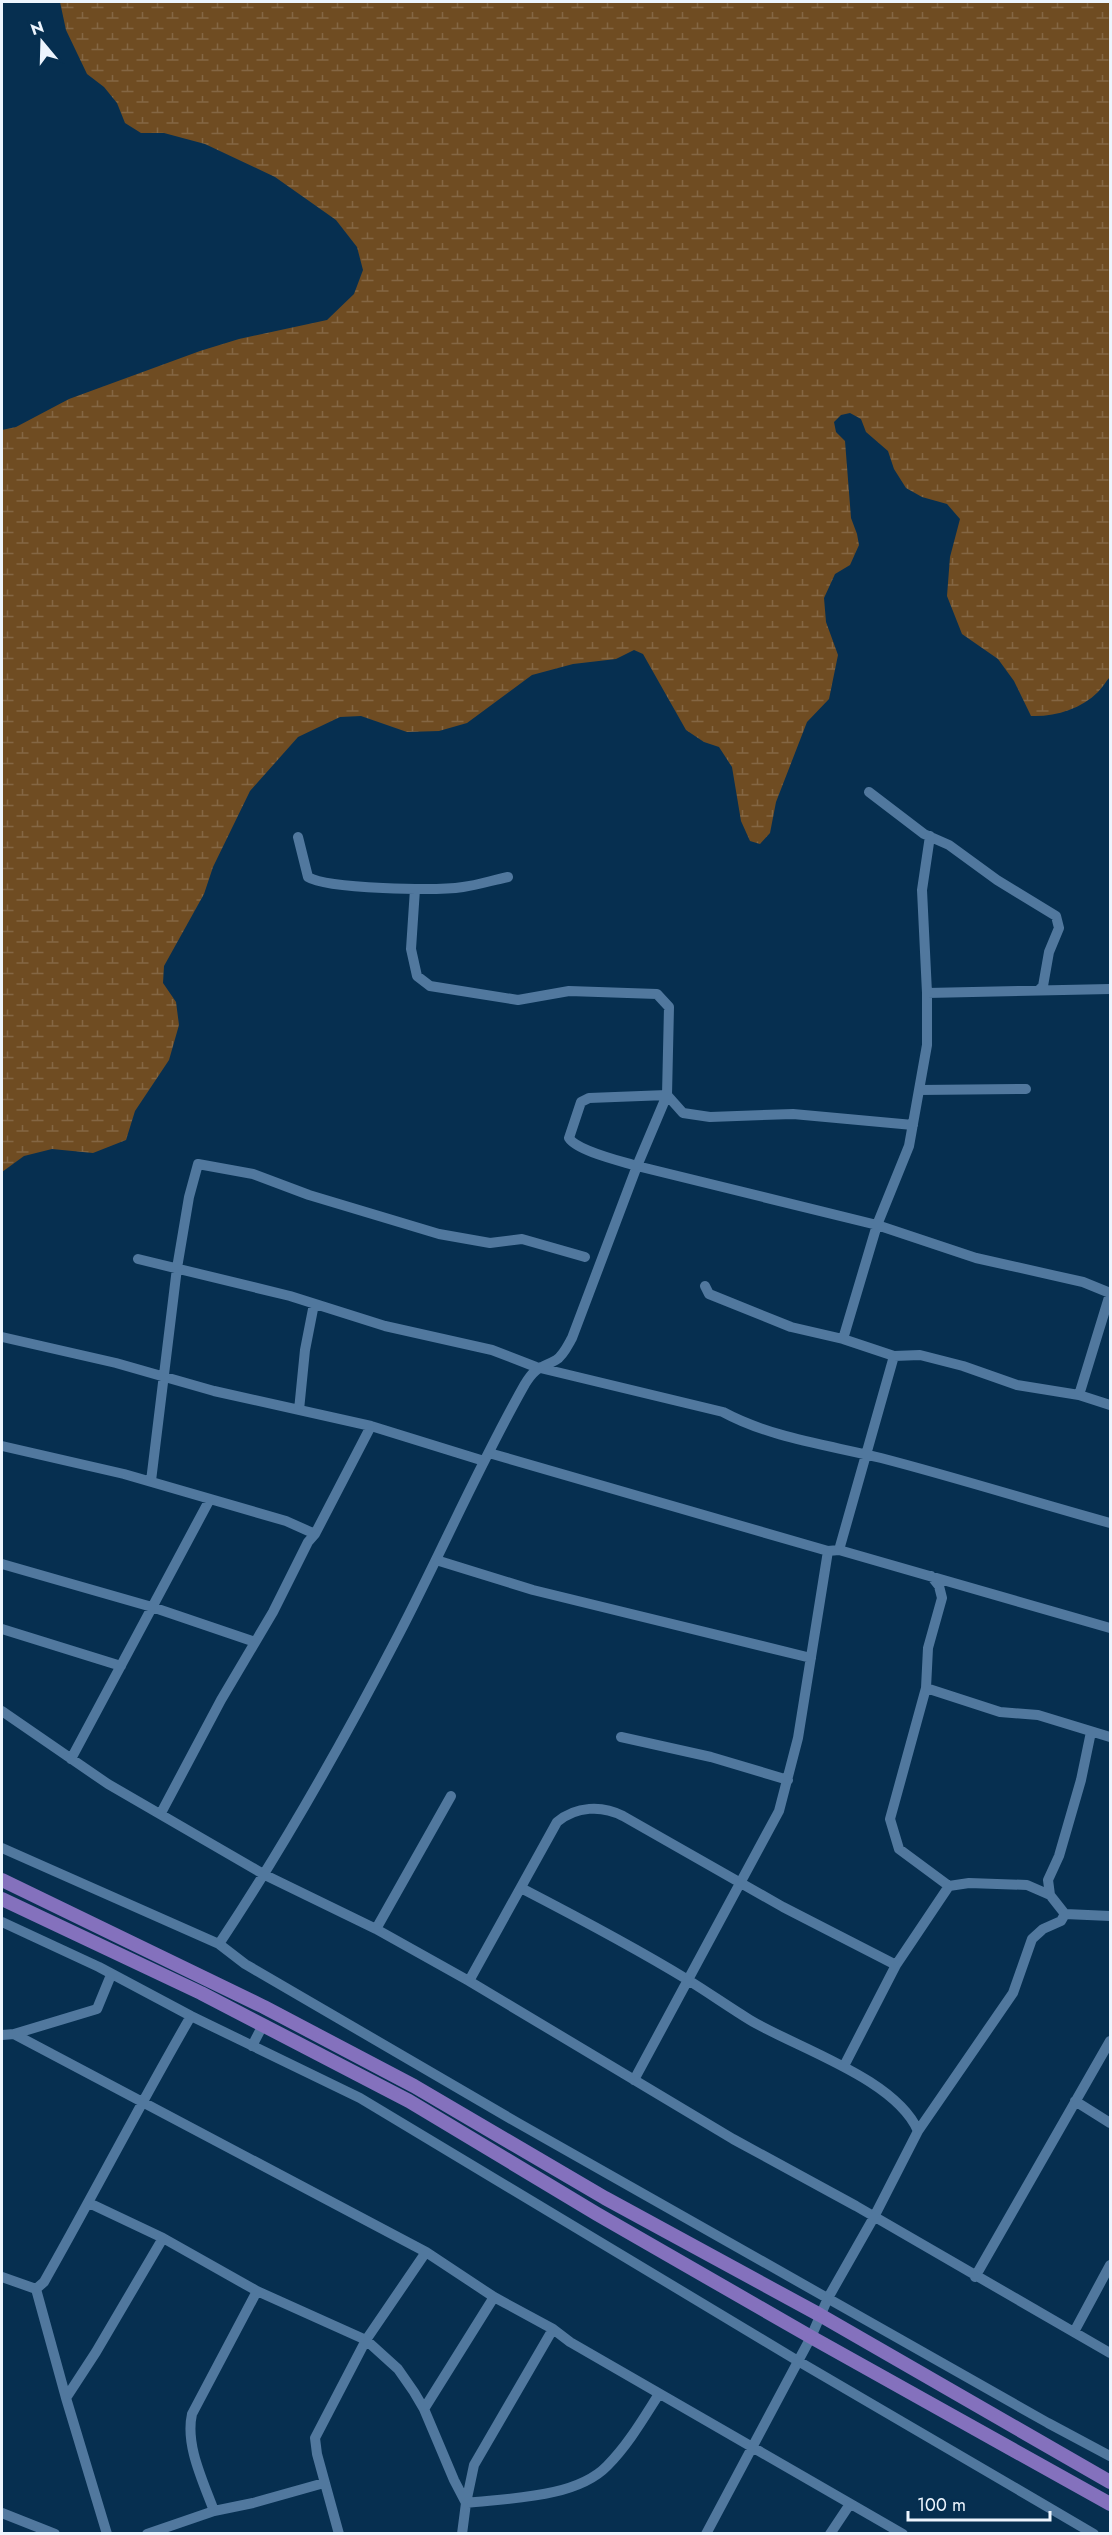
<svg xmlns="http://www.w3.org/2000/svg" width="1112" height="2535" font-family="Jost,sans-serif">
	<defs>
		<pattern id="wetland-marsh" width="20" height="14" patternUnits="userSpaceOnUse" patternTransform="scale(1.5)"><rect width="20" height="14" fill="#6f4c22"/><path d="M1 5h8M5 5V1M11 12h8M15 12V8" fill="none" stroke="#846643"/></pattern>
	</defs>
	<rect width="100%" height="100%" fill="#062f50"/>
	<path fill="url(#wetland-marsh)" d="M 60,2 L 1110,2 L 1110,677 C 1106,681 1103,687 1098,692 C 1081,709 1055,717 1031,716 L 1014,681 L 998,659 L 962,634 L 947,596 L 950,557 L 960,519 L 947,504 L 922,497 L 906,488 L 894,469 L 888,451 L 866,432 L 861,419 L 850,413 L 841,415 L 834,422 L 836,432 L 845,441 L 851,518 L 857,534 L 859,545 L 850,565 L 835,574 L 824,598 L 826,622 L 838,655 L 829,699 L 807,722 L 776,802 L 770,833 L 760,844 L 750,841 L 741,821 L 732,767 L 719,747 L 704,742 L 686,730 L 643,654 L 634,650 L 616,659 L 573,664 L 532,675 L 467,723 L 439,731 L 407,732 L 361,716 L 340,717 L 298,737 L 250,791 L 213,867 L 204,894 L 164,966 L 163,983 L 176,1002 L 179,1025 L 169,1060 L 135,1111 L 126,1140 L 93,1153 L 52,1149 L 24,1156 L 2,1172 L 2,430 L 16,427 L 69,399 L 200,351 L 239,339 L 327,320 L 354,294 L 363,270 L 357,247 L 336,220 L 275,177 L 205,144 L 164,133 L 141,133 L 125,123 L 117,103 L 104,87 L 87,74 L 66,30 Z"/>
	<g fill="none" stroke-linecap="round" stroke-linejoin="round">
		<path stroke="#51789e" stroke-width="10" d="M 869,792 L 924,834 L 949,845 L 997,880 L 1056,916 L 1059,928 L 1049,952 L 1043,986 L 1039,990
			M 298,837 L 308,877 C 327,889 437,891 463,887 C 478,885 493,880 508,877
			M 927,993 L 1110,989
			M 919,1090 L 1026,1089
			M 913,1125 L 793,1114 L 710,1117 L 683,1113 L 667,1095 L 589,1098 L 581,1102 L 569,1138 C 577,1151 621,1161 637,1166 L 877,1225 L 976,1258 L 1083,1282 L 1110,1293
			M 138,1259 L 290,1296 L 385,1326 L 492,1350 L 536,1367 L 723,1412 C 771,1438 829,1445 881,1458 C 958,1478 1034,1502 1110,1523
			M 705,1286 L 709,1294 L 791,1327 L 843,1339 L 894,1356 L 920,1355 L 963,1366 L 1017,1385 L 1079,1395 L 1110,1405
			M 2,1337 L 116,1363 L 214,1391 L 371,1426 L 484,1461
			M 843,1339 L 877,1225 L 909,1146 L 927,1045 L 927,993 L 922,890 L 930,836
			M 1079,1395 L 1110,1294
			M 299,1410 L 305,1350 L 314,1304
			M 2,1446 L 124,1474 L 286,1521 L 315,1534
			M 489,1453 L 828,1551
			M 151,1481 L 177,1268 L 189,1197 L 198,1164 L 253,1174 L 309,1195 L 439,1234 L 490,1243 L 522,1239 L 585,1257
			M 839,1550 L 1110,1628
			M 436,1560 L 533,1590 L 811,1658
			M 2,1564 L 152,1607 L 255,1642
			M 2,1629 L 121,1666
			M 926,1688 L 1000,1712 L 1038,1715 L 1110,1737
			M 2,1711 L 108,1784 L 265,1875 L 376,1929 L 469,1981 L 733,2139 L 856,2206 L 1110,2353
			M 621,1737 L 711,1757 L 788,1780
			M 71,1759 L 210,1499
			M 161,1813 L 221,1700 L 273,1612 L 308,1542 L 315,1534 L 371,1426
			M 2,1848 L 219,1944 L 245,1964 L 518,2123 L 1048,2423 L 1110,2456
			M 949,1886 L 969,1883 L 1027,1885 L 1050,1895
			M 521,1888 C 577,1917 634,1947 688,1980 C 709,1993 729,2007 750,2020 C 797,2048 896,2079 918,2131
			M 1065,1914 L 1050,1895 L 1048,1880 L 1059,1856 L 1081,1780 L 1091,1732
			M 1065,1914 L 1110,1916
			M 2,1922 L 99,1967 L 191,2016 L 360,2098 L 798,2361 L 1094,2534
			M 376,1929 L 451,1796
			M 219,1944 C 285,1845 344,1740 399,1634 C 442,1551 479,1465 525,1384 C 536,1366 540,1369 556,1360 C 563,1356 568,1345 572,1338 L 637,1166 L 667,1095 L 669,1007 L 657,994 L 569,991 L 518,1000 L 430,986 L 417,976 L 411,949 L 415,889
			M 469,1981 L 557,1822 C 576,1806 602,1805 623,1816 L 783,1907 L 896,1965
			M 14,2034 L 97,2009 L 111,1975
			M 2,2035 L 14,2034 L 426,2252 L 494,2297 L 553,2329 L 570,2342 L 903,2534
			M 252,2046 L 263,2025
			M 844,2066 L 896,1965 L 949,1886 L 899,1849 L 890,1819 L 926,1688 L 928,1648 L 942,1598 L 939,1586 L 931,1576
			M 634,2080 L 779,1811 L 798,1738 L 828,1551 L 839,1550 L 894,1356
			M 1075,2101 L 1110,2123
			M 89,2203 L 163,2238 L 257,2291 L 366,2340 L 398,2369 L 414,2392 L 424,2409 L 454,2480 L 466,2503
			M 2,2277 L 36,2289
			M 975,2277 L 1110,2041
			M 1074,2332 L 1110,2265
			M 66,2398 L 96,2352 L 163,2238
			M 424,2409 L 494,2297
			M 466,2503 L 474,2465 L 553,2329
			M 214,2511 C 203,2481 185,2445 192,2414 L 257,2291
			M 2,2513 L 55,2534
			M 107,2534 L 66,2398 L 36,2289 L 44,2282 C 94,2194 140,2104 191,2016
			M 147,2534 L 214,2511 L 253,2503 L 324,2483
			M 339,2534 L 317,2454 L 315,2438 L 366,2340 L 426,2252
			M 462,2534 L 466,2503 C 509,2498 576,2498 607,2466 C 628,2445 643,2419 659,2394
			M 706,2534 L 811,2337 L 828,2298 L 874,2217 L 918,2131 L 1013,1993 L 1032,1939 L 1043,1929 L 1061,1921 L 1065,1914
			M 830,2534 L 850,2504"/>
		<path stroke="#8471bd" stroke-width="14" d="M 2,1880 L 264,2007 L 414,2086 L 605,2198 L 820,2315 L 1110,2482
			M 2,1899 L 201,1993 L 409,2101 L 597,2214 L 811,2337 L 1110,2504"/>
	</g>
	<rect width="1112" height="2535" fill="none" stroke="#edf5fe" stroke-width="6"/>
	<g transform="translate(42 42) rotate(341)" stroke="#062f50" stroke-width="4.5" paint-order="stroke">
	<path d="M0-4.5L10 22L0 15L-10 22Z" fill="#edf5fe"/>
	<text y="-9" font-size="16" font-weight="bold" text-anchor="middle" fill="#edf5fe">N</text>
	</g>
	<path d="M908 2511v9h142v-9" fill="none" stroke="#edf5fe" stroke-width="3"/>
	<text x="917" y="2511" font-size="18" fill="#edf5fe" stroke="#062f50" stroke-width="4.5" paint-order="stroke">100 m</text>
</svg>
